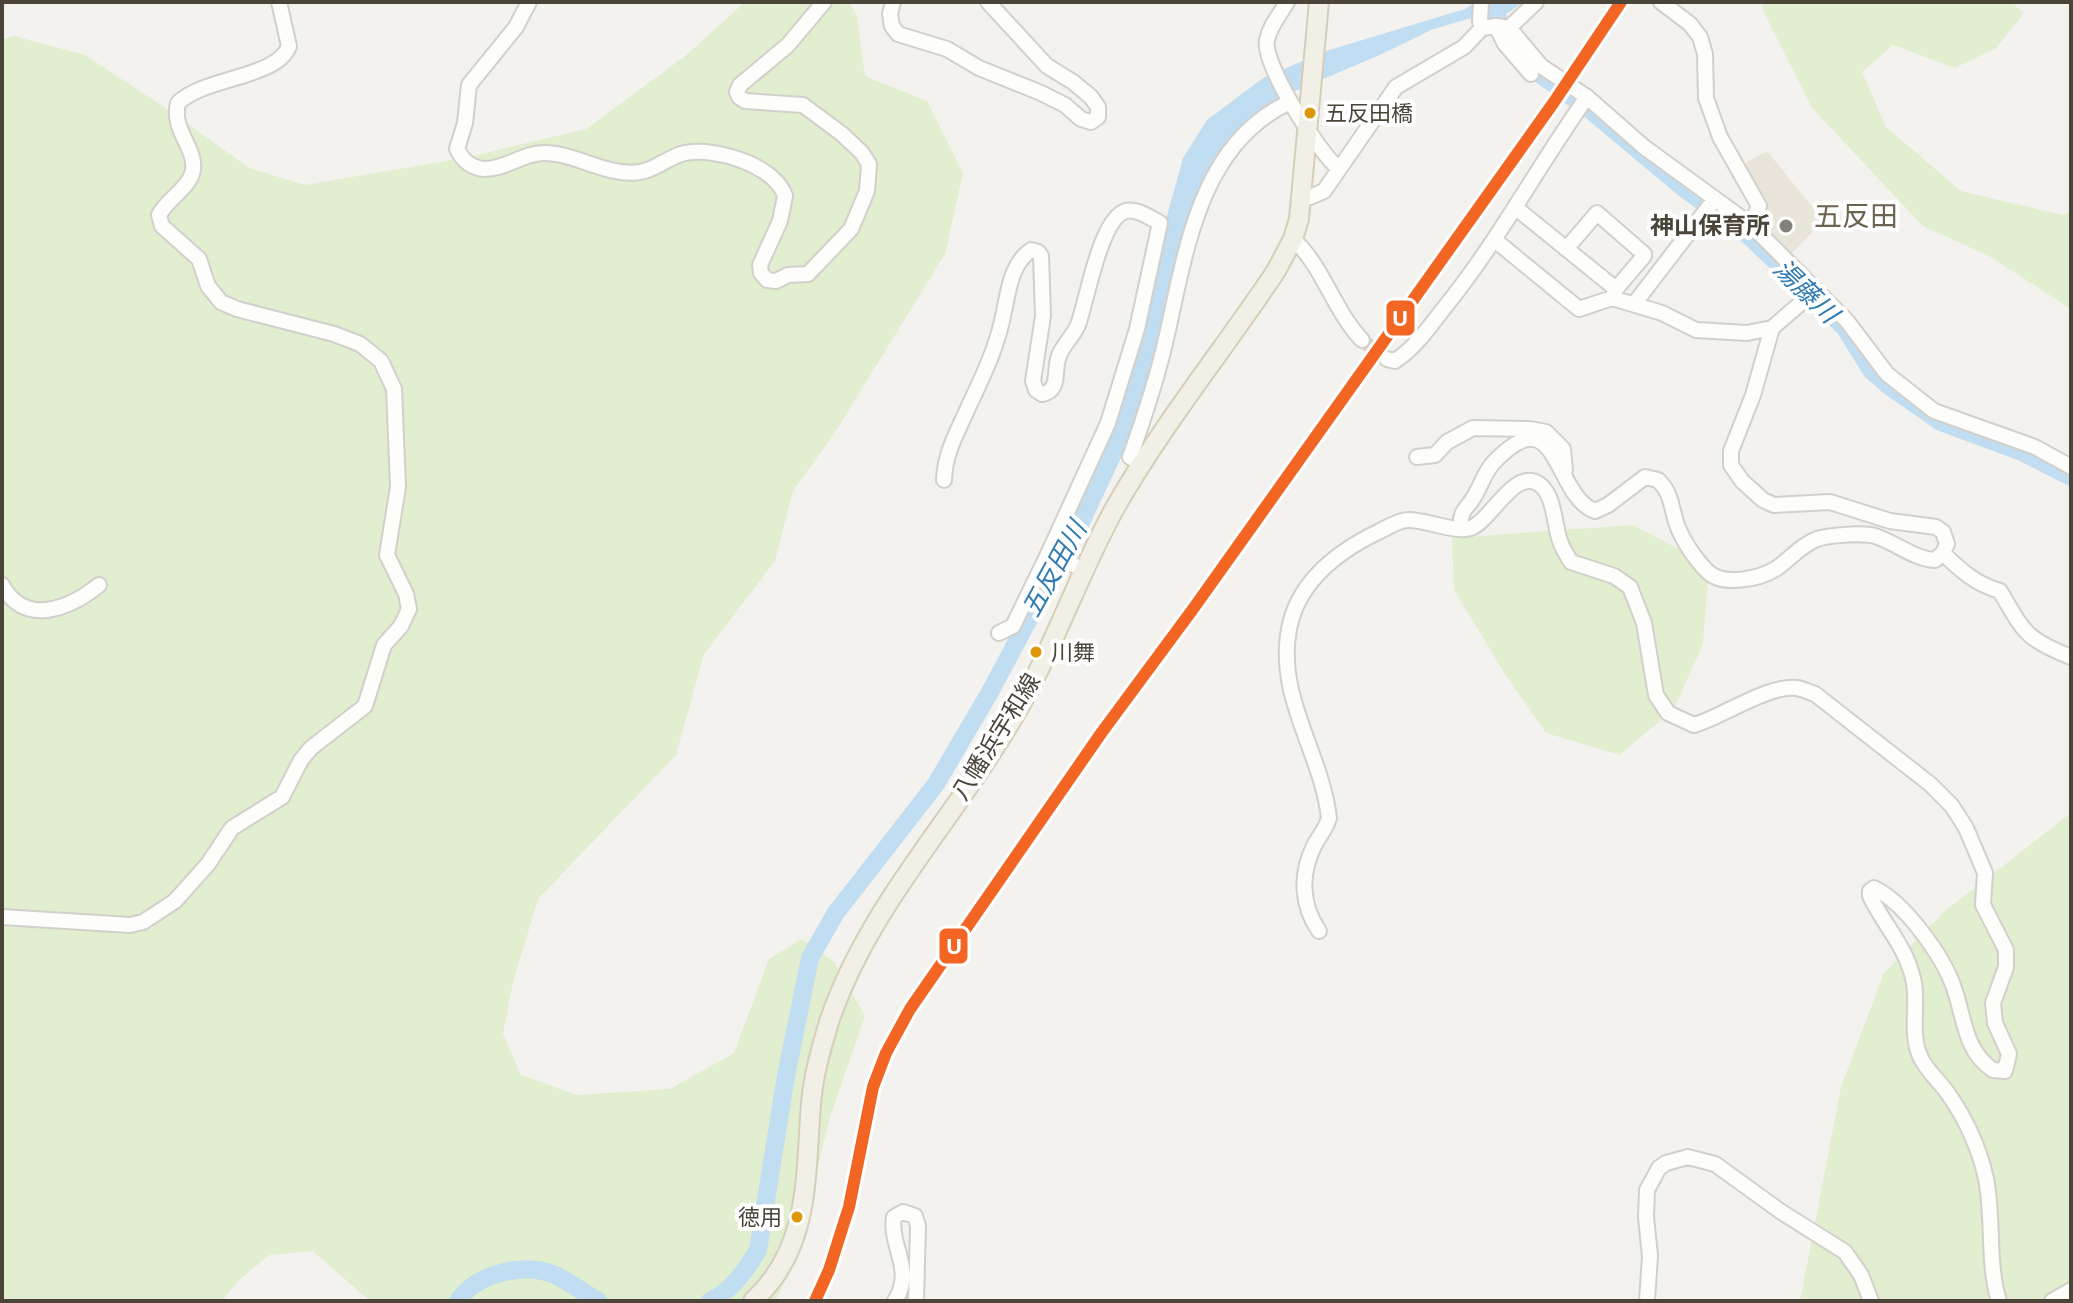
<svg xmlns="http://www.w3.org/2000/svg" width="2073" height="1303" font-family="'Noto Sans','Noto Sans JP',sans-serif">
	<rect width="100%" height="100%" fill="#f4f2ee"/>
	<path fill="#eae5da" d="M 1767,151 L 1823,220 L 1785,261 L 1751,225 L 1757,215 L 1736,168 Z"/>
	<path fill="#e1eecf" d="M 745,2 L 849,2 L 857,16 L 865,76 L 927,101 L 963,173 L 945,254 L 834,434 L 793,491 L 775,561 L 704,654 L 676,755 L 538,899 L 513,982 L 503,1034 L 521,1075 L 577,1095 L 670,1089 L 734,1053 L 769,959 L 802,939 L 834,962 L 865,1016 L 830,1117 L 794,1265 L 775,1301 L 370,1301 L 313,1251 L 270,1255 L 240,1279 L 222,1301 L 2,1301 L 2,40 L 14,36 L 85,55 L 176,115 L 249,168 L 305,185 L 464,158 L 586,129 L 684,57 Z
		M 1762,2 L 2011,2 L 2024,13 L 1996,48 L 1955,68 L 1893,45 L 1862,72 L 1886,127 L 1961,191 L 2063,215 L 2071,210 L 2071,309 L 1989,256 L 1923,226 L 1812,108 L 1763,11 Z
		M 1633,525 L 1709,565 L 1703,644 L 1674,709 L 1620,755 L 1546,733 L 1505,674 L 1454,590 L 1452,538 Z
		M 2071,813 L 2071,1301 L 1800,1301 L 1841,1087 L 1884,973 L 1946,910 Z"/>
	<path fill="#c0ddf1" d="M 1476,2 L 1523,2 L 1508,13 L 1467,19 L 1431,30 L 1382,54 L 1281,97 L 1255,113 L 1229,143 L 1158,347 L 1134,430 L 1076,554 L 1056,544 L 1136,353 L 1167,216 L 1183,158 L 1207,120 L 1263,78 L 1326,51 L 1465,9 Z"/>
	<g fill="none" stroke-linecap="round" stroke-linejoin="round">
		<path stroke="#c0ddf1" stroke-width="18" d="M 1492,6 L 1510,42 L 1533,69 L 1594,113 L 1686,190 L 1746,233 L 1845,328 L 1871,370 L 1889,386 L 1941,422 L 2022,452 L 2071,477
			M 458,1301 C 477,1273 524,1262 555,1275 C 570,1282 584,1293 598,1301
			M 710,1301 C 732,1291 746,1270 758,1250 L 786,1076 L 810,958 L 835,914 L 936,784 L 990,692 L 1078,527"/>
		<path stroke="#d2cfca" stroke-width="14" stroke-dasharray="14 7" stroke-linecap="butt" d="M 1362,340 L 1387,359"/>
		<g stroke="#d2d0cb" stroke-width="18">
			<path id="minor" d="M 529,2 L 516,27 L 469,85 L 465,123 L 457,149 C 463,161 471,168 485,169 C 506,169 523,153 544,153 C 576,153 607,177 640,172 C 656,170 669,156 685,153 C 715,147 775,165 785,196 L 780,221 L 760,265 L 761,273 L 767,280 L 776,281 L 788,275 L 808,274 L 851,229 L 867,191 L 869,164 L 862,153 L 842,134 L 803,105 L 745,101 L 739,97 L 737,92 L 740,85 L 788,45 L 824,2
				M 893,2 L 890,14 L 892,26 L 898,34 L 947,49 L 979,68 L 1041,93 L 1065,105 L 1081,119 L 1091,122 L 1098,117 L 1098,107 L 1091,97 L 1073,82 L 1047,66 L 988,2
				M 1287,2 C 1280,15 1270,25 1267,40 C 1262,64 1319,153 1339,169
				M 1481,2 L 1480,22 L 1482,28
				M 1661,2 L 1690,24 L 1700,37 L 1705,54 L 1706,98 L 1720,137 L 1759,206 L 1751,225
				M 1496,26 L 1505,44 L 1531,74
				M 1509,28 L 1536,2
				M 1302,196 L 1310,197 L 1324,191 L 1396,87 L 1464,47 L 1482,28 L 1496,26 L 1509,28 L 1541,66 L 1587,97 L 1644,147 L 1751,225 L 1847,321 L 1887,374 L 1934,411 L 2035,447 L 2071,467
				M 1516,208 L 1616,289
				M 1293,239 C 1323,266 1334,311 1362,340
				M 1496,241 L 1579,309 L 1612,298 L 1662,313 L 1696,330 L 1747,333 L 1772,328
				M 1566,249 L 1597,213 L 1644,254 L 1644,256 L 1616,289 L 1612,298
				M 1634,304 L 1714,200
				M 1387,359 L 1395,361 C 1416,347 1430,326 1445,307 C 1499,240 1538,166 1587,97
				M 1417,457 L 1435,455 L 1447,442 L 1473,428 L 1530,429 L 1546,432 L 1563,449 L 1565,470
				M 1142,465 L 1130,457 C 1144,418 1157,379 1166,339 C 1186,252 1199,144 1290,102
				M 944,480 C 945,453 956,435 967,410 C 982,378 998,346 1004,311 C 1009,289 1011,264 1031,250 L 1038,252 L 1041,256 L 1043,316 L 1033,381 L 1036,390 L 1042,394 C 1060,391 1054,372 1058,359 C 1061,345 1075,336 1079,322 C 1087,299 1101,217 1126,211 C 1136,208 1151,218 1160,223 L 1137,329 L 1108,423 L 1049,552 L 1083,570
				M 1461,528 C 1461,524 1460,519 1462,515 C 1463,510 1469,505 1472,500 C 1481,487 1483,474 1494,462 C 1559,394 1553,496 1595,511 L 1608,505 L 1645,477 L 1658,480 C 1672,493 1671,508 1677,525 C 1683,541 1695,559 1707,571 C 1722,587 1760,579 1777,568 C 1790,559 1801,545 1817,539 C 1830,535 1866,532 1878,537 C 1897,544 1915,559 1935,560 L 1943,553 L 1947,544 L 1943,532 L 1936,527 L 1890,521 L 1830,502 L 1774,505 L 1763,500 L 1742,481 L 1731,465 L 1731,451 L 1753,395 L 1772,328 L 1815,291
				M 1943,553 C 1961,571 1976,584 2000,591 C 2024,632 2025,639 2071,657
				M 2,585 C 25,627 69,609 99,585
				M 999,633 L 1013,626 L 1049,552
				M 2,917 L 130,925 L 143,922 L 175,901 L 208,864 L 232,828 L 282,797 L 301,760 L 311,748 L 365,706 L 384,645 L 401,626 L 409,609 L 406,594 L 387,555 L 398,487 L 394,389 L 381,361 L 360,344 L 334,334 L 237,309 L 221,302 L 208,286 L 199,259 L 162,226 L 159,215 C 167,199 190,188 193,170 C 196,147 171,130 178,103 C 204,77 278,78 289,46 L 279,2
				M 1319,931 C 1301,905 1300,874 1314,846 C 1319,836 1326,829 1329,818 C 1322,754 1276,697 1289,629 C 1298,581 1338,551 1380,531 C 1388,527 1399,520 1408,520 C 1425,519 1459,535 1473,527 C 1492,518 1515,468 1539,484 C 1555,495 1554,525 1560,541 C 1562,548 1567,555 1571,562 L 1614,576 L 1630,587 L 1644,623 L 1656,695 L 1668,713 L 1694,725 C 1722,717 1769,684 1797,688 C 1803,689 1809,692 1815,694 L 1930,784 L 1952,806 L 1966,828 L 1985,873 L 1983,905 L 2006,950 L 2006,967 L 1993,1003 L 1995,1023 L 2009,1054 L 2005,1071 L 1993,1070 C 1964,1050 1965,1019 1954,988 C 1943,956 1905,903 1874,888 L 1870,891 L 1870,896 C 1885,927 1907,947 1914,983 C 1918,1006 1910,1034 1920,1056 C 1926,1071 1940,1081 1949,1095 C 1966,1119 1980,1150 1986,1179 C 1994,1218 1987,1264 1999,1301
				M 895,1301 C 915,1269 889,1247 894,1217 L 903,1212 L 915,1216 L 918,1226 L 916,1301
				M 1647,1301 L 1650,1256 L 1646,1217 L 1647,1190 L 1659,1168 L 1666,1163 L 1688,1157 L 1715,1164 L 1780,1211 L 1845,1252 L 1861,1275 L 1871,1301
				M 2052,1301 L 2071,1290"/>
		</g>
		<g stroke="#d6cebb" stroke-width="22">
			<path id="major" d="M 753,1301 C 811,1247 805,1177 811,1104 C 813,1076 821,1049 829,1022 C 867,909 950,824 1010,723 C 1052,654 1077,576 1116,506 C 1163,424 1224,349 1276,271 L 1293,239 L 1299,219 L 1319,2"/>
		</g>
		<use href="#minor" stroke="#fdfdfc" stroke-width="14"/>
		<use href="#major" stroke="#f2efe6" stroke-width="18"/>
		<g stroke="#fff" stroke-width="18">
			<path id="rail-1" d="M 815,1301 L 829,1270 L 849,1207 L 873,1087 L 886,1053 L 910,1009 L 1102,732 L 1193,609 L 1554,102 L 1621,2"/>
		</g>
		<use href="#rail-1" stroke="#f26522" stroke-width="12"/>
	</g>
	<g fill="#dd9709" stroke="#fff" stroke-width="3">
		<circle cx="1310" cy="113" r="7"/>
		<circle cx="1036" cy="652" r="7"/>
		<circle cx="797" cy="1217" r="7"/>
	</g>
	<circle fill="#868178" stroke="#fff" stroke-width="3" cx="1786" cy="226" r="8"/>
	<g text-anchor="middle" stroke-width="8" stroke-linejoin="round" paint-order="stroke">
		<g font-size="22" fill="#4b4439" stroke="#fff" text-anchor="start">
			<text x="1325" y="121">五反田橋</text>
			<text x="1051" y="660">川舞</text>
			<text x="782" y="1225" text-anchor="end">徳用</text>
		</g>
		<g font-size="24" font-weight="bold" fill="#4b4439" stroke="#fff" text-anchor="end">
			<text x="1770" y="234">神山保育所</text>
		</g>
		<g font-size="24" fill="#4b4439" stroke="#fff">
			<text transform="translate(996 737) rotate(-58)" y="8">八幡浜宇和線</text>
		</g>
		<g font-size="26" font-style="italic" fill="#2e7ab2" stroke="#fff">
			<text transform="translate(1806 291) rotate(44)" y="9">湯藤川</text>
			<text transform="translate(1054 569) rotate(-61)" y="9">五反田川</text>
		</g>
		<g font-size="28" fill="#6e6250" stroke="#fff">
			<text x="1856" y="226">五反田</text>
		</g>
	</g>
	<g stroke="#fff" stroke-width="3">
		<rect x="1385" y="299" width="31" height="38" rx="8" fill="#f26522"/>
		<rect x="938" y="927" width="31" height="38" rx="8" fill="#f26522"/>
	</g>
	<g font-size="22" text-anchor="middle" font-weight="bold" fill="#fff">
		<text x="1400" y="326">U</text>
		<text x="954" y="954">U</text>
	</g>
	<rect width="2073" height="1303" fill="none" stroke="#4b4439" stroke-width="8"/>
</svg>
